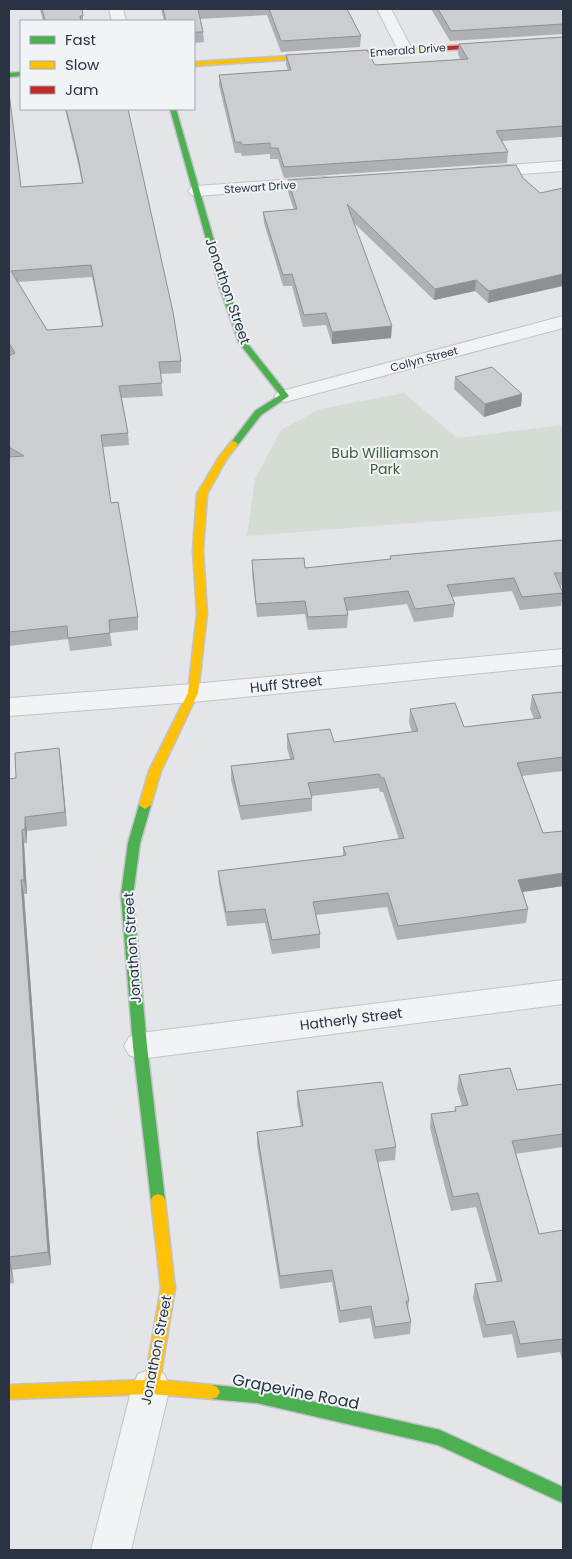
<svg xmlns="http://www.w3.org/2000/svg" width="572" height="1559" font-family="Poppins,sans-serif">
	<rect width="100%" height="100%" fill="#e3e5e8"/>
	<path fill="#d4dcd3" d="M 404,393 L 457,438 L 563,425 L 563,511 L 247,536 L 255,479 L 281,430 L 320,409 Z"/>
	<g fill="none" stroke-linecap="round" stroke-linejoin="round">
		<g stroke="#c1c3c6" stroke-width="2">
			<path id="street" d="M 109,9 L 123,9 L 126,21 L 112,21 Z
				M 377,9 L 391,9 L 413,51 L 410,54 L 400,54 Z
				M 563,161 L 563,171 L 480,177 L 474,176 L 471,172 L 474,168 L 480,167 Z
				M 325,177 L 331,178 L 334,182 L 331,186 L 197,196 L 191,195 L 188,191 L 191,187 L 197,186 Z
				M 563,316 L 563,328 L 285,402 L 278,400 L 274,396 L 278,392 Z
				M 563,649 L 563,665 L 193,702 L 9,716 L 9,698 L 193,684 Z
				M 563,980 L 563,1004 L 140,1059 L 129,1055 L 124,1046 L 129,1037 L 140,1033 Z
				M 151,1369 L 164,1374 L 170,1387 L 131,1550 L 91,1550 L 132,1387 L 138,1374 Z"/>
		</g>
		<g stroke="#c1c3c6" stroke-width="3">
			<path id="fast" d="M 21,72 L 21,76 L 9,77 L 9,73 Z
				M 170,109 L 176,109 L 228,289 L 247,343 L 289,396 L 261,415 L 237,446 L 234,447 L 230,444 L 255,411 L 280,395 L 239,343 L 220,289 Z
				M 145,801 L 151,805 L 140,843 L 133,895 L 147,1046 L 165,1200 L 163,1204 L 158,1206 L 153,1204 L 151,1200 L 133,1046 L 121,895 L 128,843 L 139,805 Z
				M 212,1385 L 257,1389 L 440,1430 L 563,1487 L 563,1503 L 438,1445 L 257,1403 L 212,1399 L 207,1397 L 204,1392 L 207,1387 Z"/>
		</g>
		<g stroke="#c1c3c6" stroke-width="3">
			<path id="slow" d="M 432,47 L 435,49 L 434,50 L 194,66 L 194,62 Z
				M 234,441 L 238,444 L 226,460 L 207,494 L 203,550 L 207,614 L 198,693 L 161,771 L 151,805 L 145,809 L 139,805 L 149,771 L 188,693 L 197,614 L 193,550 L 197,494 L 219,457 L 231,442 Z
				M 158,1194 L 163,1196 L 165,1200 L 175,1288 L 160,1380 L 212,1385 L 217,1387 L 220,1392 L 217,1397 L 212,1399 L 151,1394 L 9,1399 L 9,1385 L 145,1380 L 161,1288 L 151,1200 L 153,1196 Z"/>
		</g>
		<g stroke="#c1c3c6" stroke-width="3">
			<path id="jam" d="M 563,39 L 563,43 L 432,51 L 429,49 L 432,47 Z"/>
		</g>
		<use href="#street" fill="#f2f3f5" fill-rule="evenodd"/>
		<use href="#fast" fill="#4caf50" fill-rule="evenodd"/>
		<use href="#slow" fill="#ffc107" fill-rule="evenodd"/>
		<use href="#jam" fill="#c62828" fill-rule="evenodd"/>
	</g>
	<path fill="#afb0b3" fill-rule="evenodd" d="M 40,9 L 83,9 L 83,21 L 43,21 Z
		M 161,9 L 347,9 L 361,36 L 360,47 L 281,52 L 267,15 L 200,19 L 203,32 L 204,42 L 194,43 L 194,21 L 164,21 Z
		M 431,9 L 563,9 L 563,34 L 450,41 Z
		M 563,37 L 563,139 L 562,137 L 502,141 L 508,152 L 507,163 L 284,178 L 278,159 L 270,159 L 270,154 L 242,156 L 241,153 L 235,153 L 219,85 L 219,75 L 288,70 L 286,65 L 286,55 L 375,65 L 461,60 L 458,54 L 459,44 Z
		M 9,93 L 21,187 L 82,183 L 79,168 L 65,109 L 128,109 L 181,361 L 181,373 L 160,374 L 163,396 L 122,398 L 128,433 L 129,445 L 103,447 L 111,503 L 138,617 L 138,630 L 110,633 L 112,646 L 70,651 L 68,639 L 9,646 L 9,356 L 10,355 L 9,352 ZM 92,277 L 102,326 L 47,330 L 18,282 Z
		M 523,178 L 540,193 L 488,303 L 475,291 L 434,300 L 353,222 L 391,338 L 332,344 L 326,325 L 303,327 L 292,286 L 283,286 L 264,223 L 263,212 L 294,210 L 288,192 L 288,180 Z
		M 455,377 L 522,394 L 521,406 L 484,417 L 454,389 Z
		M 563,540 L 563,585 L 560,586 L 563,593 L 561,606 L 520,610 L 512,591 L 452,597 L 455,604 L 453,617 L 414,622 L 407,604 L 347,611 L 348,615 L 347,628 L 308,630 L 305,614 L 257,617 L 252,573 L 252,560 L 305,568 L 390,559 L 390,556 Z
		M 563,692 L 563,771 L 522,776 L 563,886 L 523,892 L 528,909 L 526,923 L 397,940 L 387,907 L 316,915 L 320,934 L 320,948 L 272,954 L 265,923 L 227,926 L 219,885 L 218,871 L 343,856 L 343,847 L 399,839 L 383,792 L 380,792 L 379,788 L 312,796 L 312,811 L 241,820 L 231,780 L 231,766 L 290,759 L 287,748 L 287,734 L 334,742 L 412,732 L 409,723 L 410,709 L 464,727 L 534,719 L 530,709 L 532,695 Z
		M 61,762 L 67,826 L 27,831 L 27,843 L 24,843 L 27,894 L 24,894 L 51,1265 L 12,1270 L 14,1283 L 9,1284 L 9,779 L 16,778 Z
		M 459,1075 L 517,1090 L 563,1084 L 563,1147 L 515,1154 L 539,1234 L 563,1230 L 563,1364 L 560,1352 L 517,1358 L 512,1334 L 483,1338 L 473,1298 L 475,1284 L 497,1282 L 476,1207 L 451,1211 L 430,1128 L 431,1114 L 455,1111 L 455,1107 L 462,1106 L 457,1089 Z
		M 297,1091 L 396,1147 L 395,1160 L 378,1162 L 409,1301 L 408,1309 L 411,1322 L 410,1334 L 374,1339 L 370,1318 L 339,1323 L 332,1282 L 280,1289 L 257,1145 L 257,1132 L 301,1127 L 297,1104 Z"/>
	<path fill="#8e9092" d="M 563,274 L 563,286 L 488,303 L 489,291 Z
		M 476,280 L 475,291 L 434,300 L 435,289 Z
		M 392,326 L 391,338 L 332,344 L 332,332 Z
		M 522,394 L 521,406 L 484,417 L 485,404 Z
		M 59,748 L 61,762 L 67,826 L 65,812 Z
		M 25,817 L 27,831 L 27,843 L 25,829 Z
		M 22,830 L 24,843 L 27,894 L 24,880 Z
		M 563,873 L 563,886 L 516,893 L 518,880 Z
		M 21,880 L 24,894 L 51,1265 L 48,1252 Z
		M 9,1257 L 12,1270 L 14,1283 L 11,1270 Z"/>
	<path fill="#cbcdd0" stroke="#8e9092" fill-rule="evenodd" d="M 42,9 L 82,9 L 83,16 L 80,16 L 81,21 L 45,21 Z
		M 163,9 L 207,9 L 198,9 L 203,32 L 194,32 L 194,21 L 166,21 Z
		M 269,9 L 347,9 L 361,36 L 281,41 Z
		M 438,9 L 563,9 L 563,24 L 451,31 Z
		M 563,37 L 563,126 L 496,131 L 508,152 L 284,167 L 278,148 L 270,148 L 270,143 L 242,145 L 241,142 L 235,142 L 219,75 L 291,70 L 286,55 L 367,50 L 375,65 L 468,59 L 459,44 Z
		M 9,93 L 21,187 L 83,183 L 78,157 L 66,109 L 128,109 L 173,312 L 181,361 L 159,362 L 162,383 L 119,386 L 128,433 L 101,435 L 111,503 L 118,502 L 138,617 L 109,620 L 110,633 L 68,638 L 67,626 L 9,632 L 9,457 L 24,456 L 9,447 L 9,356 L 15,353 L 9,343 ZM 91,265 L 103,326 L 47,330 L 11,271 Z
		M 516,165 L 523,178 L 540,193 L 563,188 L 563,274 L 489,291 L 476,280 L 435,289 L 347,204 L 392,326 L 332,332 L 326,313 L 304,315 L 292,274 L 283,275 L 263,212 L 297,209 L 288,180 Z
		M 492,367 L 522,394 L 485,404 L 455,377 Z
		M 563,540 L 563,573 L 554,573 L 563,593 L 522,597 L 514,578 L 447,585 L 455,604 L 415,609 L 408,591 L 344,598 L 348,615 L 308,617 L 305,601 L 256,604 L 252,560 L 304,558 L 305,568 L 391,559 L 390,556 Z
		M 563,692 L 563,757 L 517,763 L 543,833 L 563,831 L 563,873 L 518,880 L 528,909 L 398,926 L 388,893 L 313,902 L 320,934 L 272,940 L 265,909 L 226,912 L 218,871 L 342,856 L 346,855 L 343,847 L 404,838 L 384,778 L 381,778 L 379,774 L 308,783 L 312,798 L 240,806 L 231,766 L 294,759 L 287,734 L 330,729 L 334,742 L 418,731 L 410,709 L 455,703 L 464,727 L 541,718 L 532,695 Z
		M 59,748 L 65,812 L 25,817 L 25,829 L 22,830 L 24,880 L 21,880 L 48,1252 L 9,1257 L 11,1270 L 9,1271 L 9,779 L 16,778 L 15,753 Z
		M 510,1068 L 517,1090 L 563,1084 L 563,1134 L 512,1141 L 539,1234 L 563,1230 L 563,1341 L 563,1339 L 520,1344 L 514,1321 L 486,1325 L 475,1284 L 502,1281 L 478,1193 L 453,1197 L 431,1114 L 456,1111 L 455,1107 L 468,1105 L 459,1075 Z
		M 382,1082 L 396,1147 L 375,1150 L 409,1301 L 406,1301 L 411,1322 L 375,1327 L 371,1306 L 340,1311 L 332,1270 L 280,1276 L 257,1132 L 303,1126 L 297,1091 Z"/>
	<g text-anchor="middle" stroke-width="4" stroke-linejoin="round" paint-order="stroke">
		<g font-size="11" fill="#293342" stroke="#f0f4f7">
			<text transform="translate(408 50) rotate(-4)" y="4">Emerald Drive</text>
			<text transform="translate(260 187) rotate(-4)" y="4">Stewart Drive</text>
			<text transform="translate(424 359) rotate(-15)" y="4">Collyn Street</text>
		</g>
		<g font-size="14" fill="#293342" stroke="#f0f4f7">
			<text transform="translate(228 291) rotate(71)" y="5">Jonathon Street</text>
			<text transform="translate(286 684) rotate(-6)" y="5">Huff Street</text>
			<text transform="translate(132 948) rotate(-94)" y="5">Jonathon Street</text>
			<text transform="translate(351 1019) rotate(-7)" y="5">Hatherly Street</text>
			<text transform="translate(156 1350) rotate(-79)" y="5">Jonathon Street</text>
		</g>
		<g font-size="14" fill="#3f5e35" stroke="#f0f4f7">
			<text x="385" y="458">Bub Williamson<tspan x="385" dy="16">Park</tspan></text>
		</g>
		<g font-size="16" fill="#293342" stroke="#f0f4f7">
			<text transform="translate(296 1391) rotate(11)" y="6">Grapevine Road</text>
		</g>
	</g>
	<rect width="572" height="1559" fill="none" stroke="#293342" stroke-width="20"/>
	<rect x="20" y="20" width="175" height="90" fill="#f0f4f7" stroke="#a0a7af"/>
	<rect x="30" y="36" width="25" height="8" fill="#4caf50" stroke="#a0a7af"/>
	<text x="65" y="45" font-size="15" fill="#293342">Fast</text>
	<rect x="30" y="61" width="25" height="8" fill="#ffc107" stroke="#a0a7af"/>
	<text x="65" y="70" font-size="15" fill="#293342">Slow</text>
	<rect x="30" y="86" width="25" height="8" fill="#c62828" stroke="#a0a7af"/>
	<text x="65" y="95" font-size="15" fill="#293342">Jam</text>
</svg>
